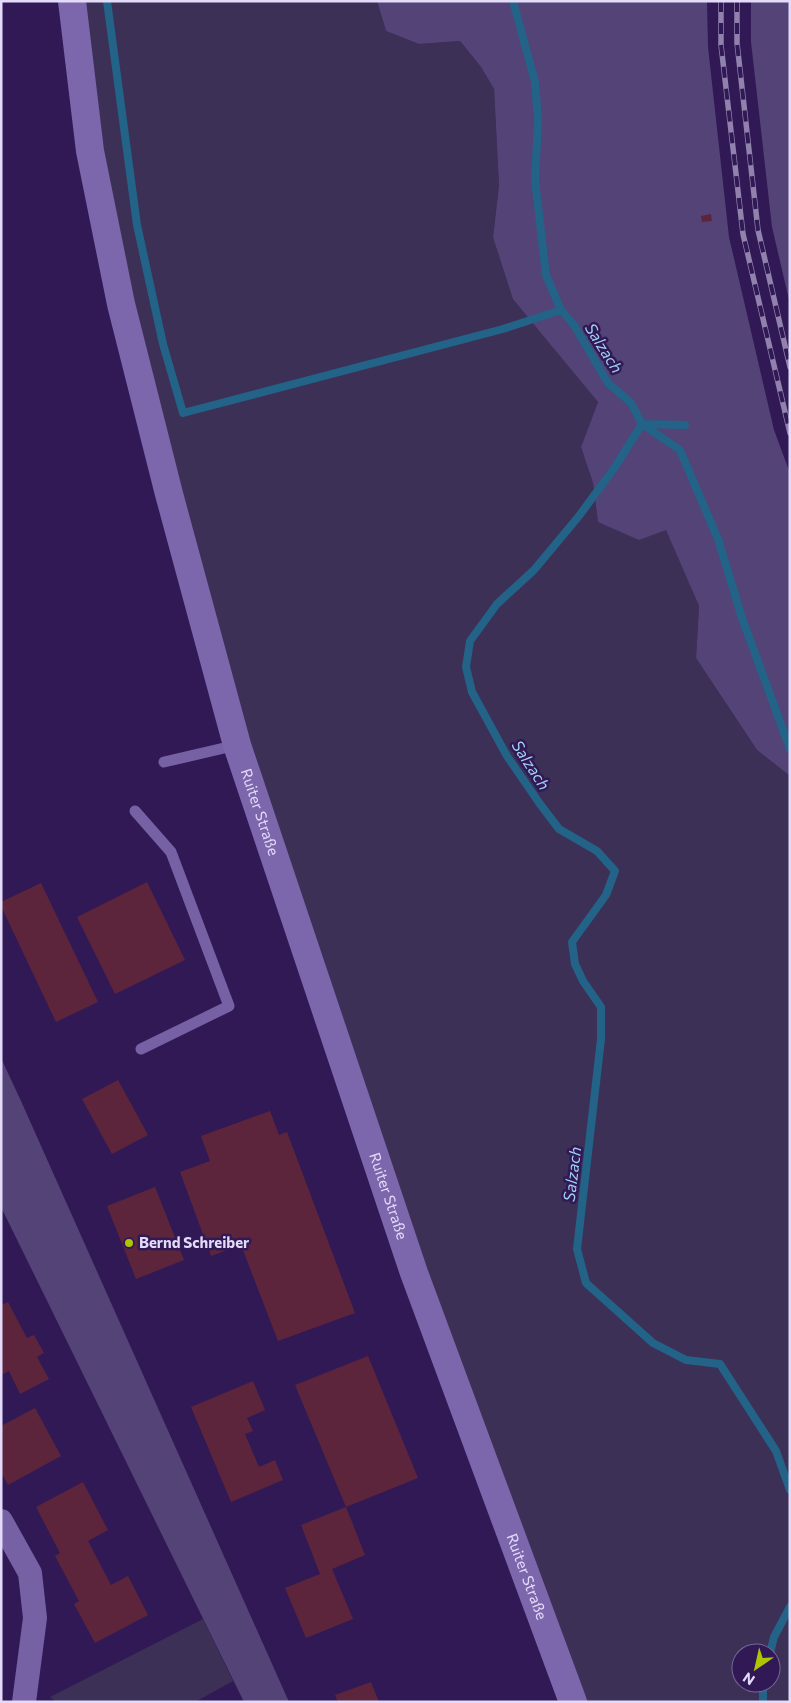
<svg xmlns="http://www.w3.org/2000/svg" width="791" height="1703" font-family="Commissioner,sans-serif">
	<rect width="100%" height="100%" fill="#311955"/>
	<path fill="#3c3057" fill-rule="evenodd" d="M 72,1 L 377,1 L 386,31 L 419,44 L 460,41 L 481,67 L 494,89 L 499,185 L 493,237 L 559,351 L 598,402 L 581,447 L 593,483 L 598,522 L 666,529 L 699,606 L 696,658 L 757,750 L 790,776 L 790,1702 L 585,1702 L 426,1270 L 237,745 L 169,494 ZM 741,1653 L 771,1653 L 771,1683 L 741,1683 Z
		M 203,1619 L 233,1681 L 195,1702 L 56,1702 L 50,1697 Z"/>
	<path fill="#544377" d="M 377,1 L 707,1 L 708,47 L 729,237 L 774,430 L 790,473 L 790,776 L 757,750 L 696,658 L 699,606 L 666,530 L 639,540 L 598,522 L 593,483 L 581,447 L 598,402 L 513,299 L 493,237 L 499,185 L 494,89 L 481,67 L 460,41 L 419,44 L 386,31 Z
		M 751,1 L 790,1 L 790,304 L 772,227 L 751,42 Z
		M 1,1058 L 21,1101 L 289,1702 L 244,1702 L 1,1207 Z"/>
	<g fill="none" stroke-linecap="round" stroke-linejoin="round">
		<path stroke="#226387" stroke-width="8" d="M 107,1 L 137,225 L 163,344 L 183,413 L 503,329 L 561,310
			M 513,1 L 535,82 L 538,120 L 535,180 L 546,275 L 561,310 L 574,325 L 608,383 L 631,403 L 642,424 L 615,467 L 579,516 L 534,570 L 497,604 L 470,641 L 466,667 L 472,692 L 507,756 L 540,804 L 559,829 L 597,851 L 615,871 L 606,895 L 572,942 L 575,964 L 583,981 L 601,1007 L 601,1039 L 577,1249 L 586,1283 L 653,1343 L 686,1360 L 720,1364 L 776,1451 L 790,1490
			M 642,424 L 680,450 L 718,539 L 742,618 L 790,749
			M 642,424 L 685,425
			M 770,1653 L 774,1637 L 790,1607
			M 763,1702 L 763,1683"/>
	</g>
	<path fill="#5d253c" d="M 711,214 L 712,221 L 702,222 L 701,216 Z
		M 147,882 L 185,960 L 115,994 L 77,917 Z
		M 41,883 L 98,1002 L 56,1022 L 1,906 L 1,902 Z
		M 118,1080 L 148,1135 L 112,1154 L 82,1099 Z
		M 270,1111 L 279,1135 L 287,1132 L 355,1313 L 278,1341 L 241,1245 L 211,1256 L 180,1172 L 210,1161 L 201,1136 Z
		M 155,1187 L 184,1260 L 136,1279 L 107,1206 Z
		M 8,1302 L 27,1338 L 34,1335 L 44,1353 L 37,1357 L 49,1379 L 20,1394 L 9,1371 L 1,1375 L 1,1305 Z
		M 368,1356 L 418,1478 L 346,1507 L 295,1385 Z
		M 253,1381 L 265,1410 L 247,1418 L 253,1431 L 245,1434 L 259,1467 L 275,1460 L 283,1480 L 231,1502 L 191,1407 Z
		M 35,1408 L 61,1456 L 8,1485 L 1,1472 L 1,1426 Z
		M 83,1482 L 108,1530 L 88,1541 L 111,1585 L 128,1576 L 148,1615 L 95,1643 L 74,1604 L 79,1601 L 55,1556 L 60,1553 L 36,1507 Z
		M 346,1507 L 365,1555 L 332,1569 L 353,1619 L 306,1638 L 285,1588 L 320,1574 L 301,1525 Z
		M 371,1682 L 379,1702 L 338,1702 L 335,1695 Z"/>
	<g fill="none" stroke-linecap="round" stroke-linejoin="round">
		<path stroke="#7661a4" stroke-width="11" d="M 164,762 L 237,745
			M 135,811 L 171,852 L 229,1006 L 141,1049"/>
		<path stroke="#7661a4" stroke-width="24" d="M 1,1521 L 30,1573 L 35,1618 L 24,1702"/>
		<path stroke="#7c66ac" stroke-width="28" id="s1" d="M 72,1 L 90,151 L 121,304 L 169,494 L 237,745 L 414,1273 L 573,1702"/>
		<g stroke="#9081ad" stroke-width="5.5">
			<path id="rail" d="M 721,1 L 721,45 L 743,234 L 790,433
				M 737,1 L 737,43 L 758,230 L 790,367"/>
		</g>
		<use href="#rail" stroke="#311955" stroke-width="4" stroke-dasharray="11" stroke-linecap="butt"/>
	</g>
	<circle fill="#b0c502" stroke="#311955" stroke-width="2" cx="129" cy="1243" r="5"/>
	<g text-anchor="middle" stroke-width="5" stroke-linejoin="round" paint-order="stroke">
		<g font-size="15" fill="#e3dbf9" stroke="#311955">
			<text dy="5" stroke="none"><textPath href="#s1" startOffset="834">Ruiter Straße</textPath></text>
			<text dy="5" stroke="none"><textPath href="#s1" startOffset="1239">Ruiter Straße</textPath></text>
			<text dy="5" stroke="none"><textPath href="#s1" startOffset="1644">Ruiter Straße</textPath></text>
		</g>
		<g font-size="15" font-weight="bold" fill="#e3dbf9" stroke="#311955" text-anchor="start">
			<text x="139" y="1248">Bernd Schreiber</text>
		</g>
		<g font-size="16" font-style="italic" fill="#9fd1f2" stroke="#311955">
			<text transform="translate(604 348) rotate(58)" y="6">Salzach</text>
			<text transform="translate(531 765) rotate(57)" y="6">Salzach</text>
			<text transform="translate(572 1174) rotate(-83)" y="6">Salzach</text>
		</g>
	</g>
	<rect width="791" height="1703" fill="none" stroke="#e3dbf9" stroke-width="5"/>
	<g transform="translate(756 1668) rotate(214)"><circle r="24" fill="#311955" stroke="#786797"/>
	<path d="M0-4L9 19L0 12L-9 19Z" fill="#b0c502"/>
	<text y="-8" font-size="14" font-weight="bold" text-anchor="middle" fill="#e3dbf9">N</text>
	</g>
</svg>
